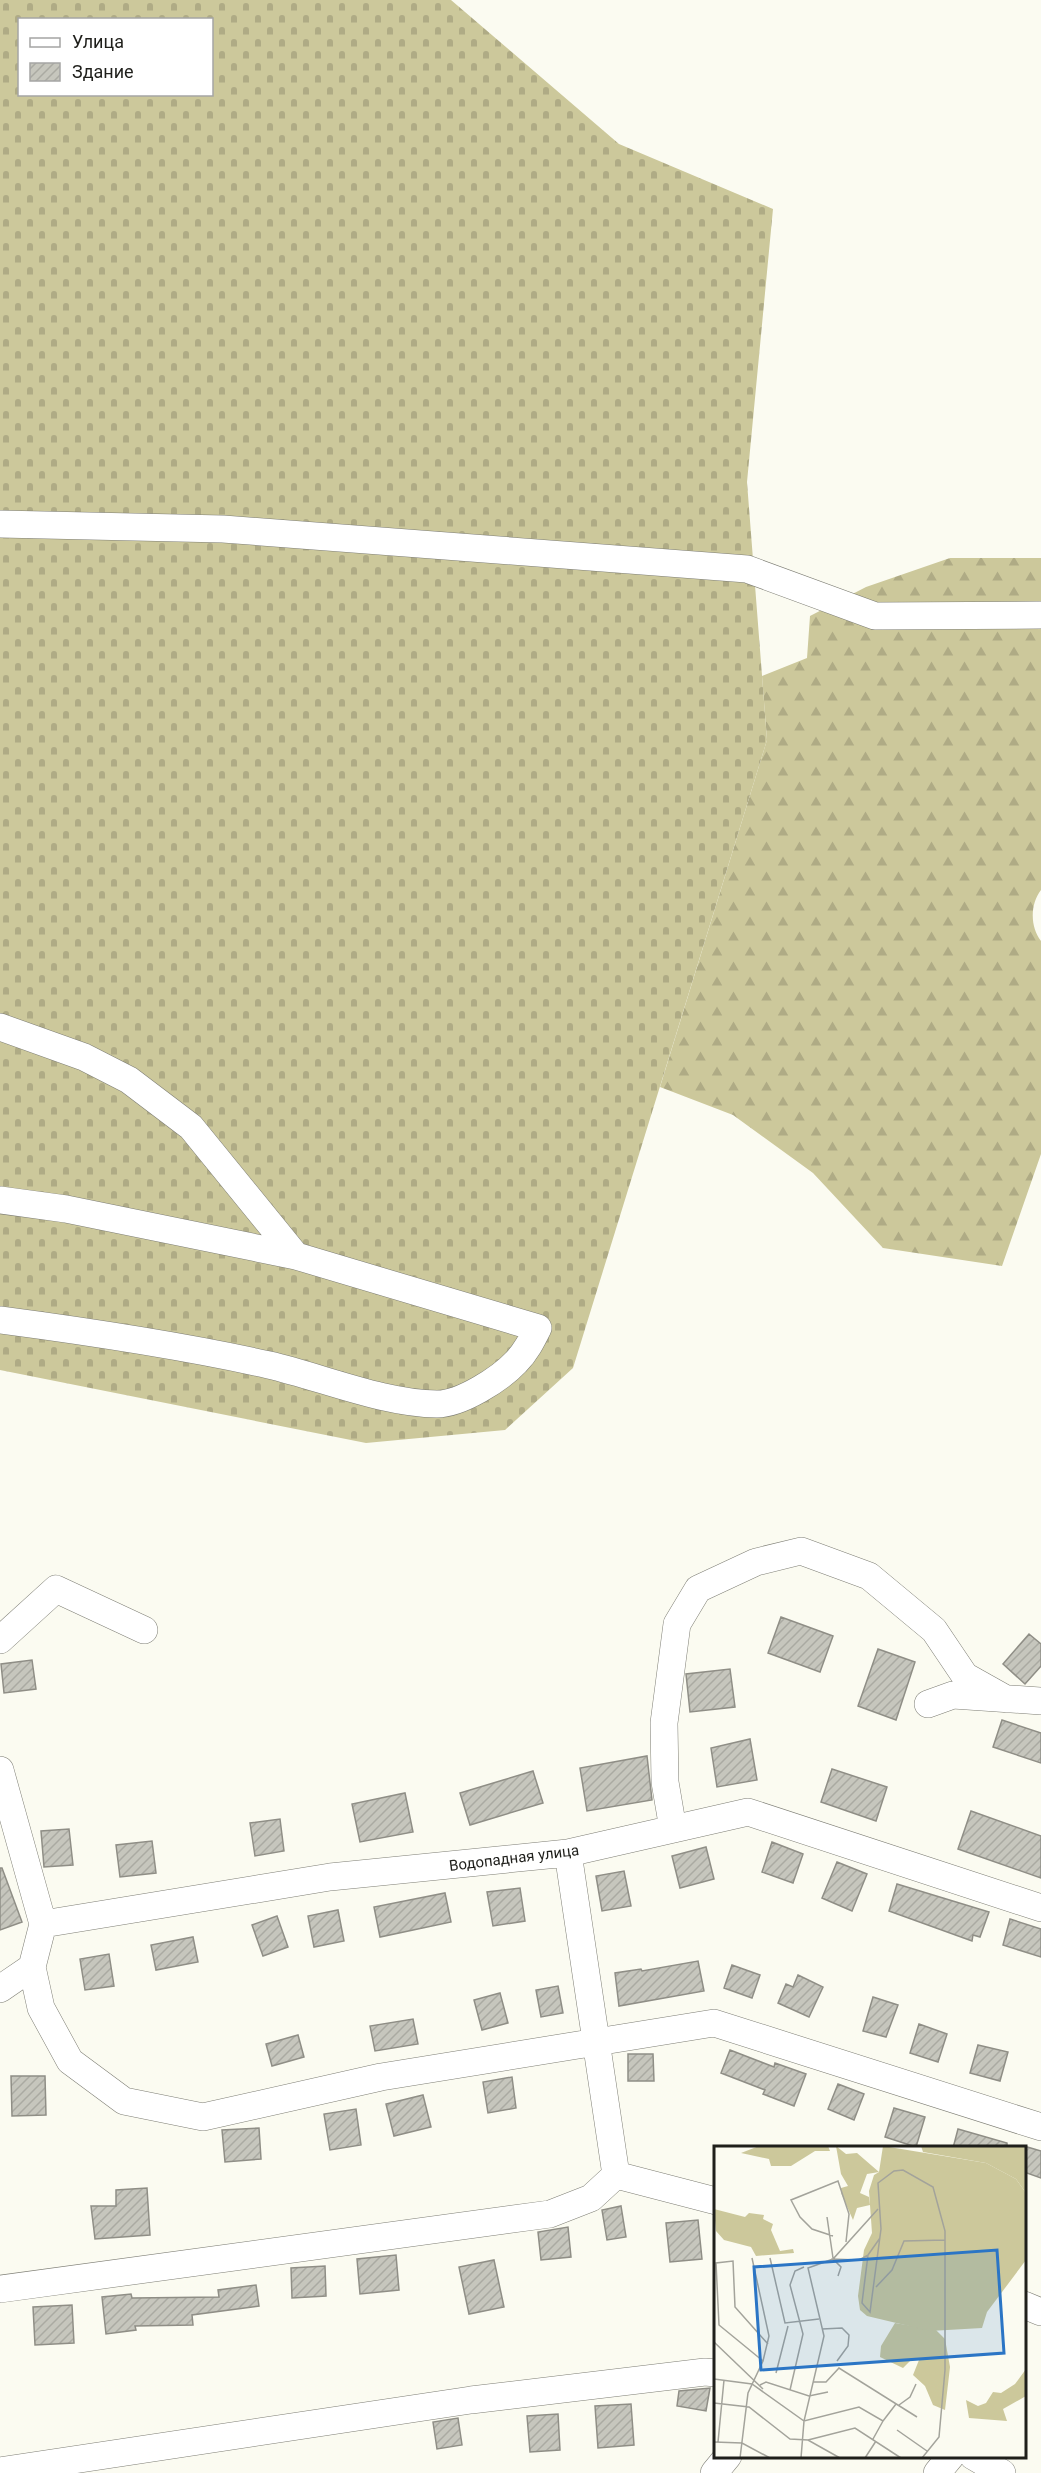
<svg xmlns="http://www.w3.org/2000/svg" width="1041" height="2473" font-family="Roboto,sans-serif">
	<defs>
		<pattern id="forest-firs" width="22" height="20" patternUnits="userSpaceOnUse" patternTransform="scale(1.5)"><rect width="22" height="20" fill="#ccc89b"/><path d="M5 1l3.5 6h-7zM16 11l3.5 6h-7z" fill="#afab85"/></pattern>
		<pattern id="cemetery-stones" width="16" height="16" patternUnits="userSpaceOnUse" patternTransform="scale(1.5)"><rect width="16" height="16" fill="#ccc89b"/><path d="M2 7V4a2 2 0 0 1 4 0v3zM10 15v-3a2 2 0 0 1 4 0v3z" fill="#afab85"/></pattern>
		<pattern id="building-hatch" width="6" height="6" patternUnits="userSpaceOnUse" patternTransform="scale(1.5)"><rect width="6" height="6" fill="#c6c6bd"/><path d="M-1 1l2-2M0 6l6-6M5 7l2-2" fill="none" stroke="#aaaaa2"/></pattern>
	</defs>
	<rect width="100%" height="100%" fill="#fbfbf1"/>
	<path fill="url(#forest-firs)" d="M 950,558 L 1041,558 L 1041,890 C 1030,904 1030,927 1041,941 L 1041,1154 L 1002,1266 L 883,1248 L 813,1173 L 733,1115 L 660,1087 L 767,740 L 762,676 L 807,658 L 810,616 L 866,587 Z"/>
	<path fill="url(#cemetery-stones)" fill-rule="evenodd" d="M 0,0 L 451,0 L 619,144 L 773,209 L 747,482 L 767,740 L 573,1368 L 505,1430 L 366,1443 L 0,1370 ZM 20,20 L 212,20 L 212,94 L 20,94 Z"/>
	<path fill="url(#building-hatch)" stroke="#8f8e86" stroke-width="1.5" d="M 781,1617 L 833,1636 L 820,1672 L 768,1653 Z
		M 1029,1634 L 1041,1644 L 1041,1666 L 1025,1684 L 1003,1664 Z
		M 878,1649 L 915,1662 L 896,1720 L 858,1706 Z
		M 32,1660 L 36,1689 L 4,1693 L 1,1664 Z
		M 730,1669 L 735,1707 L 690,1712 L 686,1674 Z
		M 1002,1720 L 1041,1733 L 1041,1763 L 993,1747 Z
		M 750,1739 L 757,1780 L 717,1787 L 711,1748 Z
		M 647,1756 L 652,1800 L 587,1811 L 580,1768 Z
		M 832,1769 L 887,1787 L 876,1821 L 821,1802 Z
		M 533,1771 L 543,1803 L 470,1825 L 460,1793 Z
		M 405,1793 L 413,1832 L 360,1842 L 352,1804 Z
		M 971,1811 L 1041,1836 L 1041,1878 L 958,1849 Z
		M 280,1819 L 284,1851 L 255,1856 L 250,1823 Z
		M 69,1829 L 73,1865 L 44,1867 L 41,1831 Z
		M 152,1841 L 156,1873 L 120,1877 L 116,1845 Z
		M 772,1842 L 803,1854 L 793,1883 L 762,1872 Z
		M 706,1847 L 714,1879 L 680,1888 L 672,1856 Z
		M 837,1862 L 867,1874 L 852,1911 L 822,1898 Z
		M 0,1868 L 2,1868 L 22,1922 L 0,1930 Z
		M 624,1871 L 631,1906 L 602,1911 L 596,1876 Z
		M 897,1884 L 989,1912 L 980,1937 L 973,1935 L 972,1941 L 889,1911 Z
		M 520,1888 L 525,1921 L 493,1926 L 487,1892 Z
		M 445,1893 L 451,1922 L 380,1937 L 374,1907 Z
		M 338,1910 L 344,1941 L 314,1947 L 308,1916 Z
		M 277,1916 L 288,1947 L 263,1956 L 252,1925 Z
		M 1010,1919 L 1041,1929 L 1041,1957 L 1003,1945 Z
		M 193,1937 L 198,1962 L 156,1970 L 151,1945 Z
		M 109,1954 L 114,1986 L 85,1990 L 80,1959 Z
		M 698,1961 L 704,1991 L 619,2006 L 615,1973 L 641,1969 L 642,1971 Z
		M 732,1965 L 760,1975 L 752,1998 L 724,1988 Z
		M 798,1975 L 823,1987 L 809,2017 L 778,2003 L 786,1984 L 793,1987 Z
		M 558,1986 L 563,2013 L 541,2017 L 536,1990 Z
		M 500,1993 L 508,2023 L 482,2030 L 474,2000 Z
		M 873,1997 L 898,2005 L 886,2037 L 863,2031 Z
		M 413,2019 L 418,2044 L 375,2051 L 370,2026 Z
		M 919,2024 L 947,2034 L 938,2062 L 910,2053 Z
		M 298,2035 L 304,2057 L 272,2066 L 266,2044 Z
		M 978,2045 L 1008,2052 L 1000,2081 L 970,2073 Z
		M 730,2050 L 774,2067 L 775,2063 L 806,2074 L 794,2106 L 763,2094 L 765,2090 L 721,2073 Z
		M 628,2054 L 653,2054 L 654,2081 L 628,2081 Z
		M 11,2076 L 45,2076 L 46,2115 L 12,2116 Z
		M 512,2077 L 516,2108 L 488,2113 L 483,2082 Z
		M 838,2084 L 864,2094 L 854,2120 L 828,2109 Z
		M 423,2095 L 431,2127 L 394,2136 L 386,2104 Z
		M 894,2108 L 925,2117 L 916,2147 L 885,2137 Z
		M 356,2109 L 361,2145 L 330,2150 L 324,2114 Z
		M 259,2128 L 261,2159 L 225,2162 L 222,2130 Z
		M 958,2129 L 1007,2143 L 1007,2148 L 953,2148 Z
		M 1024,2146 L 1041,2151 L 1041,2178 L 1024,2172 Z
		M 147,2188 L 150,2235 L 95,2239 L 91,2206 L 116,2206 L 116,2190 Z
		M 621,2206 L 626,2237 L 607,2240 L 602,2210 Z
		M 698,2220 L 702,2259 L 670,2262 L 666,2223 Z
		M 568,2227 L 571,2257 L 541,2260 L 538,2232 Z
		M 396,2255 L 399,2290 L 360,2294 L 357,2259 Z
		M 494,2260 L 504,2307 L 469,2314 L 459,2267 Z
		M 325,2266 L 326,2296 L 292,2298 L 291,2268 Z
		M 256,2285 L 259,2306 L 192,2315 L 193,2325 L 135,2326 L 136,2330 L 106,2334 L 102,2297 L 131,2294 L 132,2298 L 219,2297 L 218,2290 Z
		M 72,2305 L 74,2343 L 35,2345 L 33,2307 Z
		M 710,2388 L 706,2411 L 677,2406 L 679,2391 Z
		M 631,2404 L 634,2445 L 598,2448 L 595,2406 Z
		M 558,2414 L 560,2450 L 530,2452 L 527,2416 Z
		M 458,2418 L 462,2445 L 437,2449 L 433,2422 Z"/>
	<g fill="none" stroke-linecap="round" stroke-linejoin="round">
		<g stroke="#7e7e75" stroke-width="28">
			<path id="minor" d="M 0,524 L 223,529 L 747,569 L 875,616 L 1041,615
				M 0,1027 L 84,1057 L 129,1080 L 191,1127 L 296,1256
				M 0,1200 L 66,1209 L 296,1256 L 538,1328 C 532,1340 526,1352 516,1362 C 500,1379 461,1404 437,1404 C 385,1404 321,1377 269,1365 C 179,1345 91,1332 0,1320
				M 0,1640 L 56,1589 L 144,1630
				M 928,1704 L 953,1695 L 1041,1701
				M 0,1770 L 43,1924 L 32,1967 L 0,1989
				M 673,1829 L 665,1782 L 664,1723 L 677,1624 L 698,1589 L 756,1562 L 801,1551 L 869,1576 L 934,1630 L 965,1676 L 1006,1699
				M 43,1924 L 330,1877 L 568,1853 L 748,1812 L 1041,1908
				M 32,1967 L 41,2008 L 70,2061 L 124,2101 L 203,2117 L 381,2077 L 714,2023 L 1041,2127
				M 616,2175 L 716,2201
				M 0,2289 L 550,2214 L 591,2198 L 616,2175 L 568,1853
				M 1024,2305 L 1041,2312
				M 973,2456 L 1002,2473
				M 0,2471 L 471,2400 L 705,2372 L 716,2373
				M 714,2473 L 728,2456
				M 937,2473 L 951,2456"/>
		</g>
		<use href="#minor" stroke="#fff" stroke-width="27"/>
	</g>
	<g text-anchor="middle" stroke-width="5" stroke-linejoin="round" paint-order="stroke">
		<g font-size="15" fill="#1f1f1b" stroke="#fff">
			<text transform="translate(514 1858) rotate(-7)" y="5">Водопадная улица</text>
		</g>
	</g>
	<g transform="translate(714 2146)">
		<rect width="312" height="312" fill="#fbfbf1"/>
		<path d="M 45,0 L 114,0 L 116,5 L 101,5 L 77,20 L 57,20 L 55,13 L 27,7 ZM 122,0 L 132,8 L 143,7 L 165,26 L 153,28 L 146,47 L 155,51 L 156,59 L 143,62 L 139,74 L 127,47 L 127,42 L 134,40 L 127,28 ZM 207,0 L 312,0 L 312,47 L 302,33 L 272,17 L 209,6 ZM 0,63 L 31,71 L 35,67 L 50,69 L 49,73 L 59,78 L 57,84 L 66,105 L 79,103 L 80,107 L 42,110 L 37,101 L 10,94 L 2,85 ZM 181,177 L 222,184 L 231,193 L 236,221 L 231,264 L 219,259 L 211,240 L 199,229 L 205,214 L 199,212 L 189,222 L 166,211 L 167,200 ZM 312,223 L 312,250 L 289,263 L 293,275 L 255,272 L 252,254 L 264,260 L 272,257 L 279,246 L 287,247 L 301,238 Z" fill="#ccc89b"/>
		<path d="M 169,0 L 272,17 L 302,33 L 312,47 L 312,114 L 273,166 L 268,182 L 216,185 L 153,170 L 146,164 L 144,150 L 150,104 L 158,87 L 155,45 L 160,29 L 165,26 Z" fill="#ccc89b"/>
		<path fill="none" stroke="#a3a39b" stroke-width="1.5" d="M 113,71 L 119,112M 119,90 L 98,83 L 86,71 L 77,54 L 124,35 L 135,68 L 132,96M 154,109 L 166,92M 56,112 L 71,177 L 105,173M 124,130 L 127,121 L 119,113 L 145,114 L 154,109 L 148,157 L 156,166 L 167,83 L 164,37 L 180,25 L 189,24 L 219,41 L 231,85 L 231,224 L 225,291 L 208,312M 162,141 L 178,124 L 190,95 L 231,94M 108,183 L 128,182 L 135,189 L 134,200 L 123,215M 0,196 L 49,243M 49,215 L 5,179 L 2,117 L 19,115 L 21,161 L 54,198M 62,227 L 74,180M 0,233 L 38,238 L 90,275 L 145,261 L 169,275 L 182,258M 99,236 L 112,236 L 125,222 L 203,271M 46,239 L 52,236 L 95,250 L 114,246M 76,244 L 89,188 L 76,139 L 81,125 L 90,121M 0,257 L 35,261 L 76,293 L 94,294 L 126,312M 185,259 L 196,251 L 202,238M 183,284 L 213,305M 159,293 L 169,275M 94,294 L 141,282 L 187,312M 0,296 L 28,297 L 56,312M 4,296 L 10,234M 26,312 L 34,247 L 49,215 L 55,190 L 38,112M 87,312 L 90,275 L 110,190 L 94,122 L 119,113 L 164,63M 151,312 L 162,295"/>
		<path fill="#2b75c5" fill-opacity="0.15" stroke="#2b75c5" stroke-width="3" d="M 283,104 L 290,207 L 47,224 L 40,121 Z"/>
		<rect width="312" height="312" fill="none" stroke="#1f1f1b" stroke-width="3"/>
	</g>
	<rect x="18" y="18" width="195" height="78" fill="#ffffff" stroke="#a5a5a4" stroke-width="1.5"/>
	<rect x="30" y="38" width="30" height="9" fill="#ffffff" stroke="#a5a5a4" stroke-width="1.5"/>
	<text x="72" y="48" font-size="18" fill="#1f1f1b">Улица</text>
	<rect x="30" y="63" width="30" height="18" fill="url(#building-hatch)" stroke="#a5a5a4" stroke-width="1.5"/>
	<text x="72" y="78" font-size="18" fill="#1f1f1b">Здание</text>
</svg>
